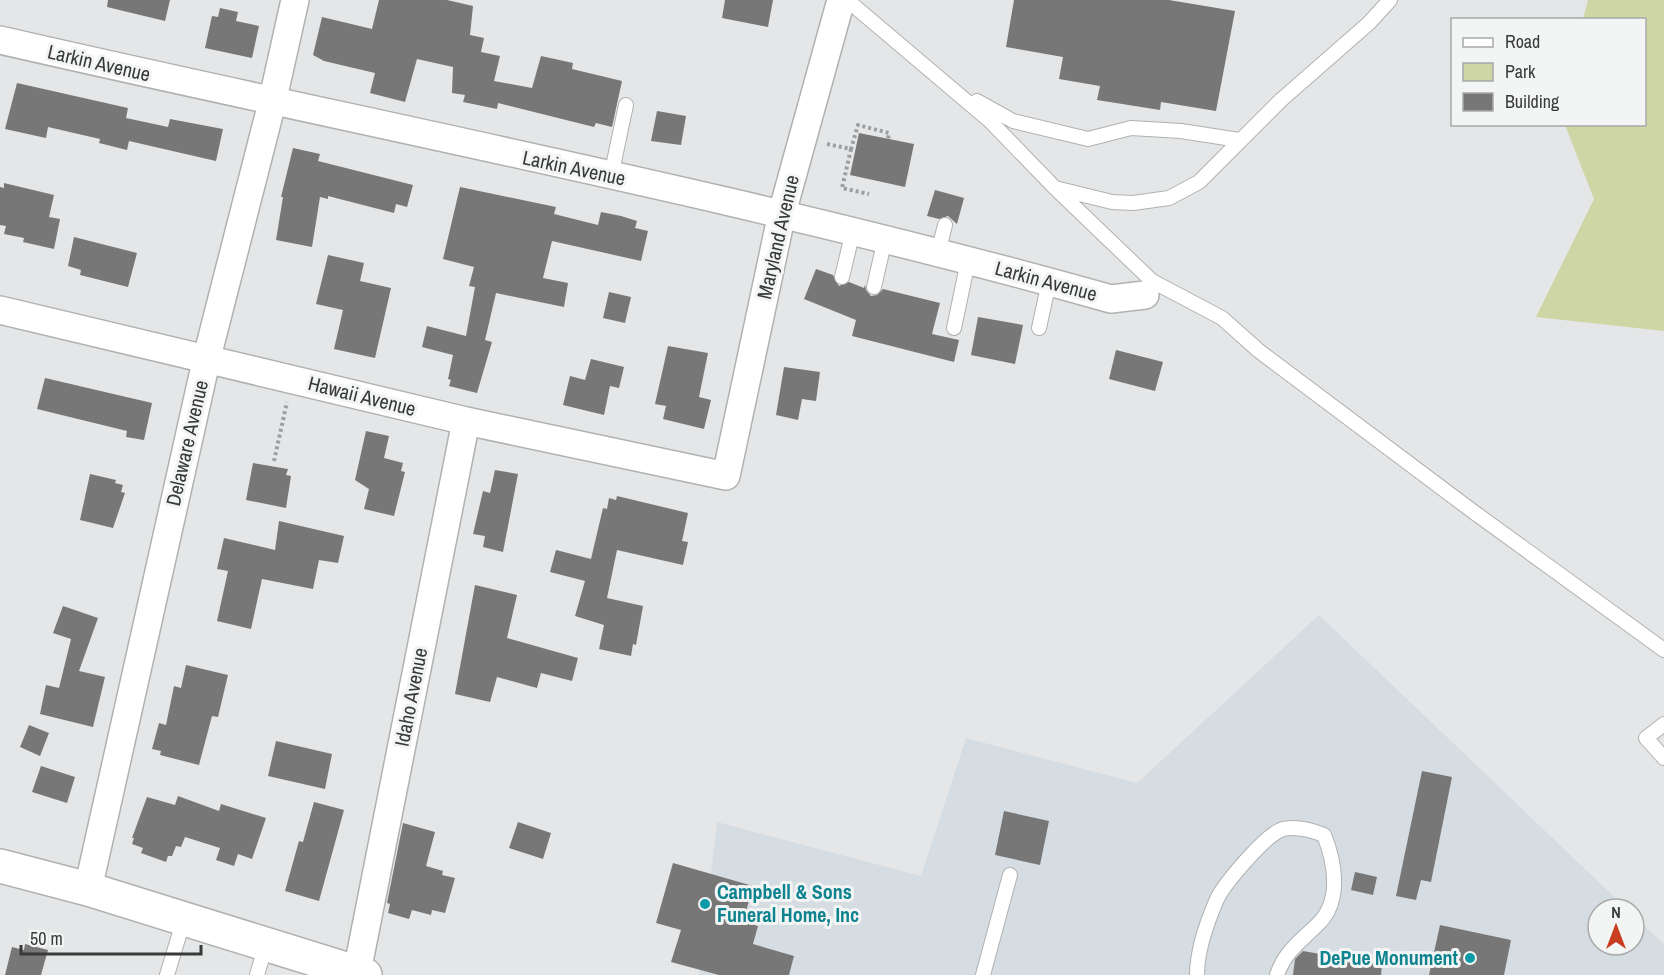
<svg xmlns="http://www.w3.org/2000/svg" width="1664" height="975" font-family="'Archivo Narrow',sans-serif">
	<rect width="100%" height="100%" fill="#e5e6e7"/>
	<path fill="#d5dde3" d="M 1319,615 L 1627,909 L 1598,909 L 1598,945 L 1634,945 L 1634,916 L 1664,944 L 1664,975 L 699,975 L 717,822 L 921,876 L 966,738 L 1137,783 Z"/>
	<path fill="#cfd6a5" d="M 1588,0 L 1664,0 L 1664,331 L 1536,317 L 1594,199 L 1565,125 L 1644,124 L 1644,20 L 1583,19 Z"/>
	<path fill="#787777" d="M 108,0 L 170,0 L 165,21 L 107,7 Z
		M 379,0 L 447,0 L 473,6 L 470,35 L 484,38 L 481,52 L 500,56 L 494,81 L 532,88 L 541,56 L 573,63 L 572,69 L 622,81 L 612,127 L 596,123 L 594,127 L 498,103 L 497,109 L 463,102 L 465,95 L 452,93 L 453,67 L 417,59 L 405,102 L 370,93 L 375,73 L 324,61 L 313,55 L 322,17 L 372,29 Z
		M 725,0 L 773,0 L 768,27 L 722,18 Z
		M 1014,0 L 1169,0 L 1235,11 L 1216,111 L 1161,102 L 1160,110 L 1097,100 L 1100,86 L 1059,79 L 1063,57 L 1006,47 Z
		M 220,8 L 238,12 L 236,21 L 259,26 L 252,58 L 205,48 L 212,16 L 218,17 Z
		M 17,83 L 128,108 L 126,118 L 168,127 L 170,119 L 223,129 L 216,161 L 129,141 L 127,150 L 99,143 L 100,139 L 48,127 L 46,138 L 5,129 Z
		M 657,111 L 686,116 L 681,145 L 651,141 Z
		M 859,133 L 914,144 L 905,187 L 850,175 Z
		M 293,148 L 320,154 L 318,161 L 413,185 L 407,207 L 396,204 L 394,213 L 328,196 L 328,199 L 320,197 L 312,247 L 276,240 L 283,197 L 281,197 Z
		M 4,183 L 54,195 L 49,217 L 60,219 L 54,249 L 23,242 L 24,238 L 4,234 L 6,226 L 0,225 L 0,187 L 4,188 Z
		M 460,187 L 556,207 L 554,214 L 598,225 L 601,212 L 621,216 L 637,221 L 635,228 L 648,231 L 641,261 L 552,241 L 543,278 L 568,283 L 564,307 L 496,293 L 485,340 L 492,342 L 477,393 L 449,386 L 451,380 L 448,379 L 453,355 L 422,347 L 427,326 L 466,336 L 475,287 L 469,286 L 474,267 L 443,259 Z
		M 935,190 L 964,198 L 957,224 L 948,216 L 939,219 L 927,216 Z
		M 74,237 L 137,253 L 128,287 L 80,275 L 81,270 L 68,266 Z
		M 328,255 L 364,263 L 360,281 L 391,288 L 375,358 L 334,349 L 343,310 L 316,304 Z
		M 816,269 L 833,275 L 839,286 L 849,282 L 864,288 L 865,285 L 866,290 L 871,296 L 877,295 L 883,289 L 940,303 L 932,334 L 959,340 L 954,362 L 852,336 L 856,320 L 804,299 Z
		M 609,292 L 631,297 L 625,323 L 603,318 Z
		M 978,317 L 1023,325 L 1015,364 L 971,355 Z
		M 668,346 L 708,353 L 699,397 L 711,400 L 704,429 L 663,419 L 666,406 L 655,404 Z
		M 1116,350 L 1163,362 L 1155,391 L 1109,379 Z
		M 591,359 L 624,367 L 619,388 L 610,386 L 604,415 L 563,405 L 570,376 L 585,380 Z
		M 784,367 L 820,372 L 816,401 L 802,399 L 798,420 L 776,415 Z
		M 45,378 L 152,403 L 144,440 L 126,437 L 127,431 L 37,409 Z
		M 366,431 L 389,436 L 384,458 L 403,463 L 401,471 L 405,472 L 394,516 L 364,509 L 369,489 L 355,480 Z
		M 253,463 L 288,469 L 286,475 L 291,476 L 286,508 L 246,500 Z
		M 495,470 L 518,474 L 503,552 L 483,547 L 485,536 L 473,534 L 483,491 L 490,493 Z
		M 90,474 L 116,480 L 115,483 L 123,485 L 121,492 L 125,493 L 113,528 L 80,520 Z
		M 617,496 L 688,513 L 682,541 L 688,542 L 683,565 L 617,550 L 607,598 L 643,606 L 636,645 L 633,644 L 631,656 L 599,649 L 604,625 L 575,616 L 585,581 L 550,572 L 556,550 L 591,559 L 603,508 L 607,509 L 609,498 L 616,500 Z
		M 279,521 L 344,536 L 338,563 L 319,560 L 313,589 L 262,579 L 251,629 L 217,621 L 228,571 L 217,569 L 224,538 L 275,550 Z
		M 475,585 L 517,595 L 507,638 L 578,658 L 572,681 L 541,673 L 537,688 L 497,677 L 490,702 L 455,694 Z
		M 63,606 L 98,618 L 79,671 L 105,677 L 93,727 L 40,714 L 46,685 L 59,688 L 71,639 L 53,633 Z
		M 186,665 L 228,675 L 218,717 L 212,716 L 199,765 L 160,755 L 161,751 L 152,749 L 159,723 L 166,725 L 174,686 L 181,688 Z
		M 29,725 L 49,733 L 40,756 L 20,747 Z
		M 276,741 L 332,754 L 325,789 L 268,776 Z
		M 41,766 L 75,777 L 67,803 L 32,792 Z
		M 1422,771 L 1452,777 L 1431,882 L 1421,880 L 1416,900 L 1396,896 Z
		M 178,796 L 219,811 L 221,804 L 266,818 L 252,859 L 238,854 L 234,866 L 216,860 L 220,848 L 185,837 L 181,847 L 176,846 L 172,856 L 168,856 L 166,862 L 141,853 L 143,848 L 132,844 L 134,838 L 132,838 L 147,797 L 175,805 Z
		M 314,802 L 344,810 L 319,901 L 285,891 L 299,841 L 303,842 Z
		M 1004,811 L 1049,821 L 1040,865 L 995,855 Z
		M 518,822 L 551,833 L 543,859 L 509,848 Z
		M 403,823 L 435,832 L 426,866 L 443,871 L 442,875 L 455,878 L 445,913 L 432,910 L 431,915 L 412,910 L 409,919 L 388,913 L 390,904 L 387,903 Z
		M 673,863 L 753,886 L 743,922 L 758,926 L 753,944 L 794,956 L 789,975 L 719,975 L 671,962 L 681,930 L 656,923 Z
		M 1355,872 L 1377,877 L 1373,895 L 1351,890 Z
		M 1440,925 L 1511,940 L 1504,975 L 1429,975 Z
		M 25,944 L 48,950 L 41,975 L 5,975 L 12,947 L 24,950 Z
		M 1303,951 L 1382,965 L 1381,975 L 1293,975 L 1295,959 Z"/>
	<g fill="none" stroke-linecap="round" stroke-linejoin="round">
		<g stroke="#b0b1b1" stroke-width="16">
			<path id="service" d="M 847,0 L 990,121 L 1055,188 L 1112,202 L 1133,203 L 1169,198 L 1199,182 L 1281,100 L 1369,23 L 1390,0
				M 977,101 L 1013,121 L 1088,139 L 1131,128 L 1181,131 L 1239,140
				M 611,176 L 626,105
				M 1055,188 L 1152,281 L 1222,318 L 1259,351 L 1475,513 L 1664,650
				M 938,253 L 945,225
				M 842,277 L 853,231
				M 874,287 L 885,239
				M 954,328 L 968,261
				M 1039,328 L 1049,282
				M 1664,724 L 1646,738 L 1664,758
				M 167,975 L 184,919
				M 257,975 L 266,944
				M 983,975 L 1010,875
				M 1197,975 C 1197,951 1207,922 1217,899 C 1225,883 1266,834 1283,829 C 1297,826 1311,830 1324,835 C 1335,862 1342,901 1318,924 C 1301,941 1285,951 1277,975"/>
		</g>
		<g stroke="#b0b1b1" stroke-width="30">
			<path id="minor" d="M 0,40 C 370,125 745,196 1111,299 L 1145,295
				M 0,310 L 466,421 L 726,476 L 782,213 L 841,0
				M 88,889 L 207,357 L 272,103 L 295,0
				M 357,972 L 466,421"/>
		</g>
		<g stroke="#b0b1b1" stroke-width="36">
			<path id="tertiary" d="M 0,866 L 88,889 L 365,975"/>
		</g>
		<path stroke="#9d9e9f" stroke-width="4" stroke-dasharray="3 3" stroke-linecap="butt" d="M 827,144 L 851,149 L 858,125 L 889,133 L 888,139
			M 851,149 L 842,188 L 869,194
			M 274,461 L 287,402"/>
		<use href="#service" stroke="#fff" stroke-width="14"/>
		<use href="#minor" stroke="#fff" stroke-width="27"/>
		<use href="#tertiary" stroke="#fff" stroke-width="33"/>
	</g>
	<g fill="#0f9aa8" stroke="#f3f4f4" stroke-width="2">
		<circle cx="705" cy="904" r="6"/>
		<circle cx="1470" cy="958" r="6"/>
	</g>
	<g text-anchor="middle" stroke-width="6" stroke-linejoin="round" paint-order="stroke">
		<g font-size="20" fill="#383939" stroke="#f3f4f4">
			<text transform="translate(99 63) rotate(13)" y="7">Larkin Avenue</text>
			<text transform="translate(574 168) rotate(12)" y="7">Larkin Avenue</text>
			<text transform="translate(778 237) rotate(-77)" y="7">Maryland Avenue</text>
			<text transform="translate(1046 281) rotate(15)" y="7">Larkin Avenue</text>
			<text transform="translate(362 396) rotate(14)" y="7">Hawaii Avenue</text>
			<text transform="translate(187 443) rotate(-77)" y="7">Delaware Avenue</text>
			<text transform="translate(411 697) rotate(-79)" y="7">Idaho Avenue</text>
		</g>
		<g font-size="20" font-weight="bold" fill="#0d838f" stroke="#f3f4f4" text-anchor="start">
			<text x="717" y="899">Campbell &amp; Sons<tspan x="717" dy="23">Funeral Home, Inc</tspan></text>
			<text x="1458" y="965" text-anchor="end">DePue Monument</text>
		</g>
	</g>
	<rect x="1451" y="18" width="195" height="108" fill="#f3f4f4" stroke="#a8a9a9" stroke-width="1.5"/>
	<rect x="1463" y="38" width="30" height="9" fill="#ffffff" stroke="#a8a9a9" stroke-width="1.5"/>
	<text x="1505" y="48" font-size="18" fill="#383939">Road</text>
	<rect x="1463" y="63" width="30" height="18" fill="#cfd6a5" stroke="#a8a9a9" stroke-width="1.5"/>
	<text x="1505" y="78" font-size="18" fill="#383939">Park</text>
	<rect x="1463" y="93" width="30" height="18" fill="#787777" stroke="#a8a9a9" stroke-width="1.5"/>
	<text x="1505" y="108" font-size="18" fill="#383939">Building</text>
	<g transform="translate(1616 927)"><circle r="28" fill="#f3f4f4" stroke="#a8a9a9" stroke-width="1.5"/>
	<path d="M0-4.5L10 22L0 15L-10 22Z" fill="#c93e20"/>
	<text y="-9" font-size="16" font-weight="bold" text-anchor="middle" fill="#383939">N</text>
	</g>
	<path d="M21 945v9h180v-9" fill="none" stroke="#383939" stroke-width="3"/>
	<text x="30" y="945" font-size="18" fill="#383939" stroke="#f3f4f4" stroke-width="4.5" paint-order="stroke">50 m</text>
</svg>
